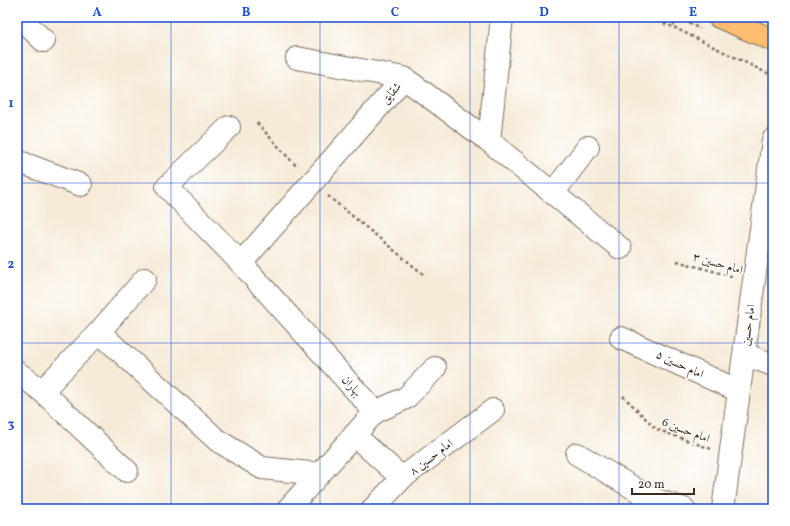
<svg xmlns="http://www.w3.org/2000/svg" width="790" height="526" font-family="Vollkorn,Amiri,serif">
	<rect width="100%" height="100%" fill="#fff"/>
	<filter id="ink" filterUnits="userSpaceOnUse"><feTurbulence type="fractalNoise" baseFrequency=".025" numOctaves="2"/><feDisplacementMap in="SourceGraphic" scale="8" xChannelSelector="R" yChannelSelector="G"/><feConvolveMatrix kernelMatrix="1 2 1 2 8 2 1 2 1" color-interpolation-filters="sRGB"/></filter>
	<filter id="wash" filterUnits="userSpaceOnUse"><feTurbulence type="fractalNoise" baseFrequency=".012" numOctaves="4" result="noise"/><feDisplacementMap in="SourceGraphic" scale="16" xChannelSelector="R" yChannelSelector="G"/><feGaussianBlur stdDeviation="0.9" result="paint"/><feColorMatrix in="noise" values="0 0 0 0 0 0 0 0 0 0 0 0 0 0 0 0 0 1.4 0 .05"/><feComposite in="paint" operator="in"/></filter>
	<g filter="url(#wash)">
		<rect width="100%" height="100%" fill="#f6ebd8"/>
	</g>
	<g filter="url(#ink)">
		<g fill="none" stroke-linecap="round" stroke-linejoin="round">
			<g stroke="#7c6e5f" stroke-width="24">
				<path id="minor" d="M 19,17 L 44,41
					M 297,58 L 404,78 L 489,141 L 620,248
					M 229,127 L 167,187 L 241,263 L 375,412
					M 489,141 L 502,17
					M 17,161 L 81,185
					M 553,193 L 588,147
					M 241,263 L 404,78
					M 145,279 L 99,332 L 217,440 L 262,468 L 319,474
					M 621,338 L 739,391
					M 744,354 L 773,365
					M 17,372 L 42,391 L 127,471
					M 42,391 L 99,332
					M 354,435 L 402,478
					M 577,454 L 650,498 L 684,509
					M 288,509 L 375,412 L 406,398 L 435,368
					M 373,509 L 402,478 L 493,410
					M 723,509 L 773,140"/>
			</g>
			<g stroke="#7c6e5f" stroke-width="24">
				<path id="highway" d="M 719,17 L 773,40"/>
			</g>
			<path stroke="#7c6e5f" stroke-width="2.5" stroke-dasharray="3 3" stroke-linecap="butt" d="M 647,17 L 673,27
				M 677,17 L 673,27 L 773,76
				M 689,17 L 698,21
				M 689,23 L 700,29
				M 257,123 L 297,167
				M 328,196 L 423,274
				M 677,261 L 734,277
				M 623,396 L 656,429 L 711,449"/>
			<use href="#minor" stroke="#fff" stroke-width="22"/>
			<use href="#highway" stroke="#fdbc70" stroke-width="22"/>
			<path stroke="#7c6e5f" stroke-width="2.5" stroke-dasharray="3 3" stroke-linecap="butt" d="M 689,23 L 691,17"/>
		</g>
	</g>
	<path fill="none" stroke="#1d4ed8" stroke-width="1" stroke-opacity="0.55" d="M 171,17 L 171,509M 320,17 L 320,509M 470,17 L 470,509M 619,17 L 619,509M 17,183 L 773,183M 17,343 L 773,343"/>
	<g text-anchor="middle" stroke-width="3" stroke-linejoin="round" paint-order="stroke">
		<g font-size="12" fill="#3b2a1e" stroke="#fff">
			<text transform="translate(391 93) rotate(-49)" y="4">شقایق</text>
			<text transform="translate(718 263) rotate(16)" y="4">امام حسین ۳</text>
			<text transform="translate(748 325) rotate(-82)" y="4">امام حسین</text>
			<text transform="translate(680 364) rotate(25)" y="4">امام حسین ۵</text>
			<text transform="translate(352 386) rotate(48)" y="4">بهاران</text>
			<text transform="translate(686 430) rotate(21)" y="4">امام حسین 6</text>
			<text transform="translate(431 457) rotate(-37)" y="4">امام حسین ۸</text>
		</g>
	</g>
	<rect width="790" height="526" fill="none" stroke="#fff" stroke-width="44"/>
	<path d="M632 488v6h62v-6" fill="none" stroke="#3b2a1e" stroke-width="2"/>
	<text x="638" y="488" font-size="12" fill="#3b2a1e" stroke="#ffffff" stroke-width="3" paint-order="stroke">20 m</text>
	<rect x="22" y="22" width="746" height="482" fill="none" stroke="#1d4ed8" stroke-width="1.5"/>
	<g font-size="13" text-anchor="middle" font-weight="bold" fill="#1d4ed8">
		<text x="97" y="16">A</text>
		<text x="246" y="16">B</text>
		<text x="395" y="16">C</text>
		<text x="544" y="16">D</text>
		<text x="693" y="16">E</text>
		<text x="11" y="107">1</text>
		<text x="11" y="268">2</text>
		<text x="11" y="428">3</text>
	</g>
</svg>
